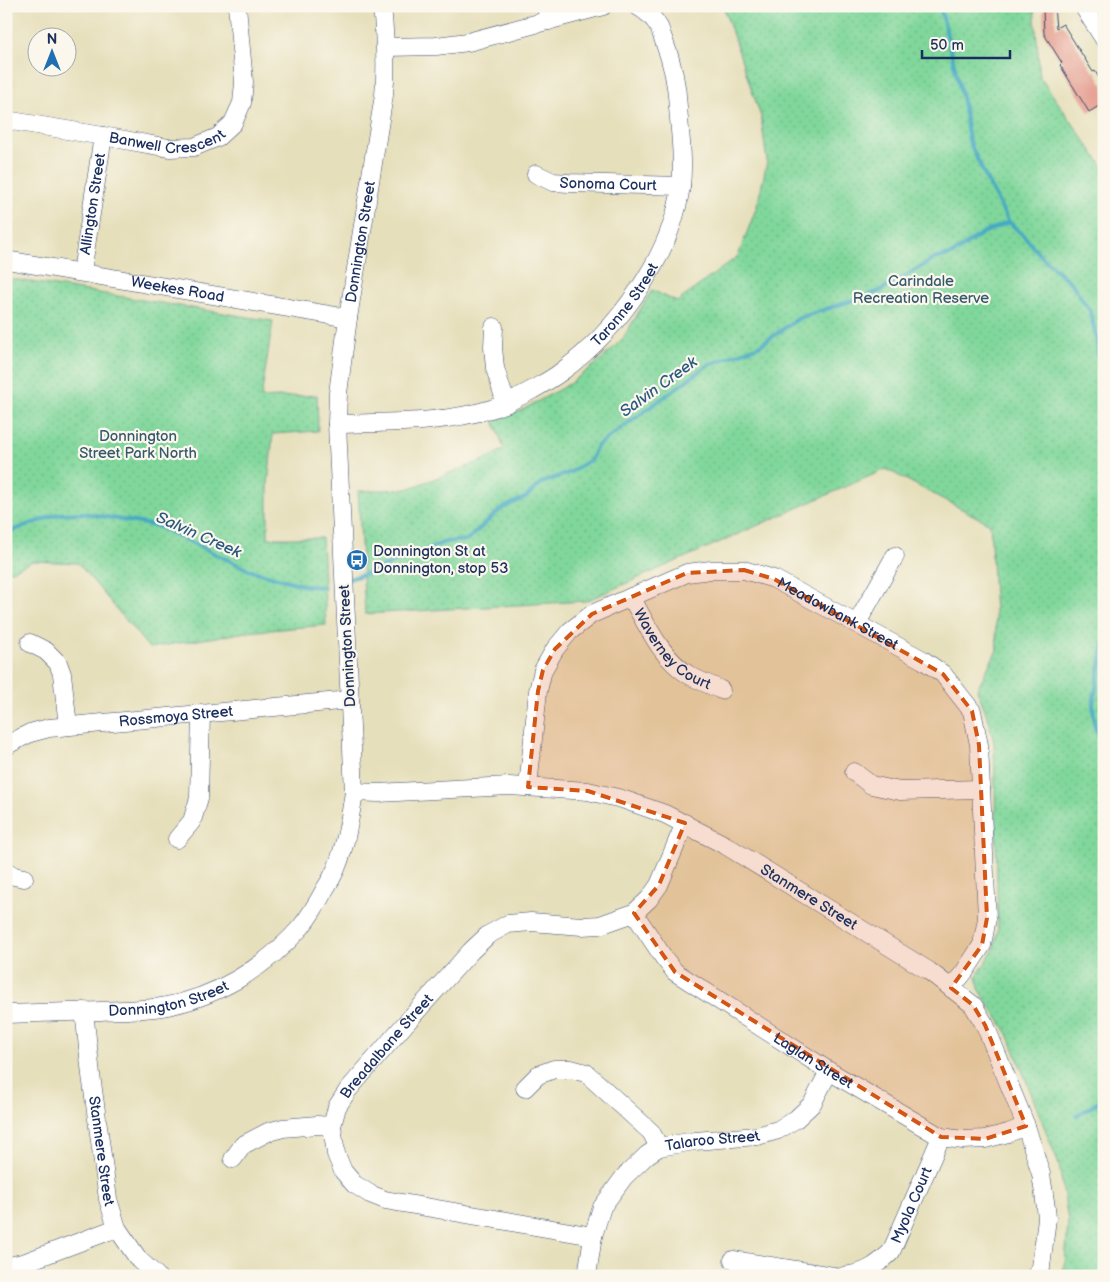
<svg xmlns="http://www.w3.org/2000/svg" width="1110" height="1282" font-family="'Balsamiq Sans',sans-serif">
	<defs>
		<pattern id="grass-dots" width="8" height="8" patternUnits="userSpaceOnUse" patternTransform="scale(1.25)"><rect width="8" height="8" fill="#80d79b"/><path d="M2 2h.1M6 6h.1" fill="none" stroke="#6eb988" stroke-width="1.8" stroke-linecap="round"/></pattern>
	</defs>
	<rect width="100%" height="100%" fill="#fbf7ec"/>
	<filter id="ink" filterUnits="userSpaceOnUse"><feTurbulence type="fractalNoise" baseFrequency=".02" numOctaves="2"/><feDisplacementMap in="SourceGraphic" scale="10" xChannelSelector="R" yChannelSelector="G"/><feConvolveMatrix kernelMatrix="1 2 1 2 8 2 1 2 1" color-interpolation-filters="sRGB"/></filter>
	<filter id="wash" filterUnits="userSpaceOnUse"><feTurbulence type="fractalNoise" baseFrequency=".0096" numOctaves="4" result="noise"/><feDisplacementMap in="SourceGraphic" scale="20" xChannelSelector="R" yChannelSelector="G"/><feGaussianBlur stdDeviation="1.12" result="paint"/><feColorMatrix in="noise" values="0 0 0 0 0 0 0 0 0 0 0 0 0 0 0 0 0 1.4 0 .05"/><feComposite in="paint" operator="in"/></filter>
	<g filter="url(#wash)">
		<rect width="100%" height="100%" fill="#e6dfbb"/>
		<path fill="url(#grass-dots)" stroke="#4e837c" d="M 723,6 L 1034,6 L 1040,77 L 1104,168 L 1104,1276 L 1060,1276 L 1065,1265 L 1068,1221 L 1059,1165 L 1008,1034 L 979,989 L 977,976 L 994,949 L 998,929 L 994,743 L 986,713 L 977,689 L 997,650 L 990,524 L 886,469 L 586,601 L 365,614 L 358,491 L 407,489 L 487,459 L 504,449 L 494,421 L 522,410 L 569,384 L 600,361 L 623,338 L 652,290 L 677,302 L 738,256 L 757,206 L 767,162 L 761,117 Z
			M 6,278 L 273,321 L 261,398 L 317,395 L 318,431 L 273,434 L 268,484 L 268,538 L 322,538 L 326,625 L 247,632 L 149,648 L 78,563 L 33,561 L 6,573 Z"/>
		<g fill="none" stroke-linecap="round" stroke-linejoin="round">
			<path stroke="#43a8c3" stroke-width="4" d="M 940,6 L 963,101 L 969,141 L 990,187 L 1009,222 L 1022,234 L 1044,259 L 1072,284 L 1090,311 L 1097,340 L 1098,363 L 1104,369
				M 6,533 L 58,514 L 83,513 L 157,526 L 249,570 L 306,586 L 324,587
				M 349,579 L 368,573 L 445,542 L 467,540 L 501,509 L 526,497 L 541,483 L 571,472 L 591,459 L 597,446 L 708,365 L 759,346 L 799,318 L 878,292 L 934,259 L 953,254 L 981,234 L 1009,222
				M 1104,644 L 1093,704 L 1095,728 L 1104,745
				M 1076,1116 L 1104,1099"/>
		</g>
		<g id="blocks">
			<path fill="#e19082" d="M 1043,7 L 1054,7 L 1056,28 L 1063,24 L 1093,72 L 1095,71 L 1104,86 L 1104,103 L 1089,112 L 1060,65 L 1062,63 L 1044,34 Z"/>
		</g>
	</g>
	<g filter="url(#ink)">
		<use href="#blocks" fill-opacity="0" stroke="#39496c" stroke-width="1"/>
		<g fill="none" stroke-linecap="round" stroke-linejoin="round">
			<g stroke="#39496c" stroke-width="19">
				<g id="minor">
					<path d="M 546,6 L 549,21"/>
					<path d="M 1083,6 L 1104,39"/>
					<path d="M 386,47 L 436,46 L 468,42 L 603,6"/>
					<path id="s1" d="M 6,120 L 103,136 L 169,148 L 194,147 L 218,137 L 233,123 L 242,103 L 244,82 L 237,6"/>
					<path id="s2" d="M 536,174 L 553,182 L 569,183 L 681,186"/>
					<path id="s3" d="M 6,260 L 348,318"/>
					<path id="s4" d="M 82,272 L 103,136"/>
					<path d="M 494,327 L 493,347 L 495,368 L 506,404"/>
					<path id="s5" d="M 337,424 C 389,422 441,424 491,409 C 506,404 519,397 532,390 C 542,384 552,379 561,372 C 617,331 672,256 681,186 C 684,160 680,133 678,107 C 677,84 672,62 664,41 C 662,36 661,31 659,27 C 654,18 646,11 637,6"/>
					<path id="s6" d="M 631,597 C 647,625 661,658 689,675 C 699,681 711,685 721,690"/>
					<path d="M 857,623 L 895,556"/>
					<path d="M 30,643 L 46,651 L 58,663 L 62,674 L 68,726"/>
					<path id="s7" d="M 6,747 L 9,744 L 30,733 L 49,728 L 350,700"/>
					<path d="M 854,772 L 871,785 L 900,791 L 981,789"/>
					<path id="s8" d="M 528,787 L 538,691 L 543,670 L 555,649 L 570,631 L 592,614 L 687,573 L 711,570 L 744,570 L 774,579 L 923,660 L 943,674 L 972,711 L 979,745 L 987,918 L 982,945 L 965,971 L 951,988"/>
					<path id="s9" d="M 354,792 L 378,793 L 509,786 L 588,791 L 622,799 L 665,814 L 725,845 L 929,971 L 973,1005 L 985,1025 L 1026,1126 L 1041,1174 L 1046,1208 L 1047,1218 L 1041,1267 L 1037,1276"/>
					<path d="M 177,839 L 192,821 L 199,798 L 201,713"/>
					<path d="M 6,871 L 14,876 L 24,878"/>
					<path id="s10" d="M 634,913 L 664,958 L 675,972 L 829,1071 L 941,1137 L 963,1140 L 985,1139 L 1008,1133 L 1026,1126"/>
					<path id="s11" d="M 84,1011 L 91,1075 L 108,1199 L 117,1228 L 139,1260 L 157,1276"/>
					<path id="s12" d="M 6,1014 C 38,1013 69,1012 101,1011 C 121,1010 142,1010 162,1007 C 215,998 265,968 301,927 C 310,916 318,902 325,889 C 329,883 333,876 336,869 C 346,845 350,818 354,792 L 337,424 L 338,393 L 348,318 L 384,95 C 387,65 385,36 382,6"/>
					<path d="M 525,1088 L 538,1075 L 554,1069 L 571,1069 L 586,1073 L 651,1132 L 659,1147"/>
					<path d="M 233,1159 L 243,1145 L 268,1132 L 283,1128 L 317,1125 L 332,1126"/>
					<path id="s13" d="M 593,1236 L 385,1200 L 370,1194 L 354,1184 L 343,1171 L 336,1154 L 332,1126 L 337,1107 L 348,1090 L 406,1023 L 471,951 L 488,935 L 508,924 L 531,922 L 582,926 L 600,925 L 634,913 L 649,899 L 659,885 L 685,823"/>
					<path d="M 733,1260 L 833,1276"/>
					<path d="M 6,1267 L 26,1262 L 117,1228"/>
					<path id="s14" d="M 587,1276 L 593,1236 L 602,1207 L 624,1177 L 647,1155 L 659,1147 L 695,1141 L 757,1136 L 778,1130 L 796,1119 L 812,1104 L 829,1071"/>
					<path id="s15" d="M 844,1276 C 866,1273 875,1267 891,1252 L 941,1137"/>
				</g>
			</g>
			<use href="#minor" stroke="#fff" stroke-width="18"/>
		</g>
	</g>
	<path fill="#d45514" fill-opacity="0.2" stroke="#d45514" stroke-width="4" stroke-dasharray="10 6" stroke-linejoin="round" d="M 744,570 L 774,579 L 943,674 L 972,711 L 979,745 L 987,918 L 982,945 L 951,988 L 973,1005 L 985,1025 L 1026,1126 L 985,1139 L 941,1137 L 675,972 L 634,913 L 659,885 L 685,823 L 588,791 L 528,787 L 538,691 L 543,670 L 555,649 L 592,614 L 687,573 Z"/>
	<defs>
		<g id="bus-disc" transform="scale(1.125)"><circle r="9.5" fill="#1f6fb2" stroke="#fbf7ec"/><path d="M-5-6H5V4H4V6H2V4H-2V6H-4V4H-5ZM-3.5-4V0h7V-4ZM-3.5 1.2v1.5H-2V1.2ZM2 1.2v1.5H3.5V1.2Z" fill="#fff"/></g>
	</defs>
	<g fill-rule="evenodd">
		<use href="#bus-disc" x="357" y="560"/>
	</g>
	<g text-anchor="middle" stroke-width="4.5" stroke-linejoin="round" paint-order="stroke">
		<g font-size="15" fill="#1b2f5e" stroke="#fbf7ec">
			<text dy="5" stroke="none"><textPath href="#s1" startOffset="164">Banwell Crescent</textPath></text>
			<text dy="5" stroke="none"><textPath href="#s2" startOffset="74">Sonoma Court</textPath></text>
			<text dy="5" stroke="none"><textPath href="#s4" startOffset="69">Allington Street</textPath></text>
			<text dy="5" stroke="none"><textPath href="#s12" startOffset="1019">Donnington Street</textPath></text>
			<text dy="5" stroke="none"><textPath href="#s3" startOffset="174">Weekes Road</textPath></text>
			<text dy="5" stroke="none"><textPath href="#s5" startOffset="328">Taronne Street</textPath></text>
			<text dy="5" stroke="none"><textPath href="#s8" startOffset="458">Meadowbank Street</textPath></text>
			<text dy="5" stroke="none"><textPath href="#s6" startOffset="68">Waverney Court</textPath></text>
			<text transform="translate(347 646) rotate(-93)" y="5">Donnington Street</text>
			<text dy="5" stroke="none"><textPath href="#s7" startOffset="175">Rossmoya Street</textPath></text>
			<text dy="5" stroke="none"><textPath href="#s9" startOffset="481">Stanmere Street</textPath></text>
			<text dy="5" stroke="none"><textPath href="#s12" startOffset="164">Donnington Street</textPath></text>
			<text dy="5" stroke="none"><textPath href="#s13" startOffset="408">Breadalbane Street</textPath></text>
			<text dy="5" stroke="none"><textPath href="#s10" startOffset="236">Laglan Street</textPath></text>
			<text dy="5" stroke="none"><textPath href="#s14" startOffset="208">Talaroo Street</textPath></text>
			<text dy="5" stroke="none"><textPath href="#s11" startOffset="141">Stanmere Street</textPath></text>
			<text dy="5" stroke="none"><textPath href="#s15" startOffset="105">Myola Court</textPath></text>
		</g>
		<g font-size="15" fill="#34596d" stroke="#fbf7ec">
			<text x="921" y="286">Carindale<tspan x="921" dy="17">Recreation Reserve</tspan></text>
			<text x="138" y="441">Donnington<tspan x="138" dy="17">Street Park North</tspan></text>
		</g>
		<g font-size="15" fill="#1b2f5e" stroke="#fbf7ec" text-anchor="start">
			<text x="373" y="556">Donnington St at<tspan x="373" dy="17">Donnington, stop 53</tspan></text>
		</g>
		<g font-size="16" font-style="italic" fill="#295981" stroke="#fbf7ec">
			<text transform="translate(658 386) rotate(-36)" y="6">Salvin Creek</text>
			<text transform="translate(199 534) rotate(24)" y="6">Salvin Creek</text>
		</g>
	</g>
	<rect width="1110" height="1282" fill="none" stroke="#fbf7ec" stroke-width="25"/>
	<g transform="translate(52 52)"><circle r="24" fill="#fbf7ec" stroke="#a1a7b3"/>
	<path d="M0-4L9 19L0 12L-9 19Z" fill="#1f6fb2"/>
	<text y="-8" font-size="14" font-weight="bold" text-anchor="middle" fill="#1b2f5e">N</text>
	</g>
	<path d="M922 50v8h88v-8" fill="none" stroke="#1b2f5e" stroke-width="2.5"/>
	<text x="930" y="50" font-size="15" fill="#1b2f5e" stroke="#fbf7ec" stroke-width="4" paint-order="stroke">50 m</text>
</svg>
